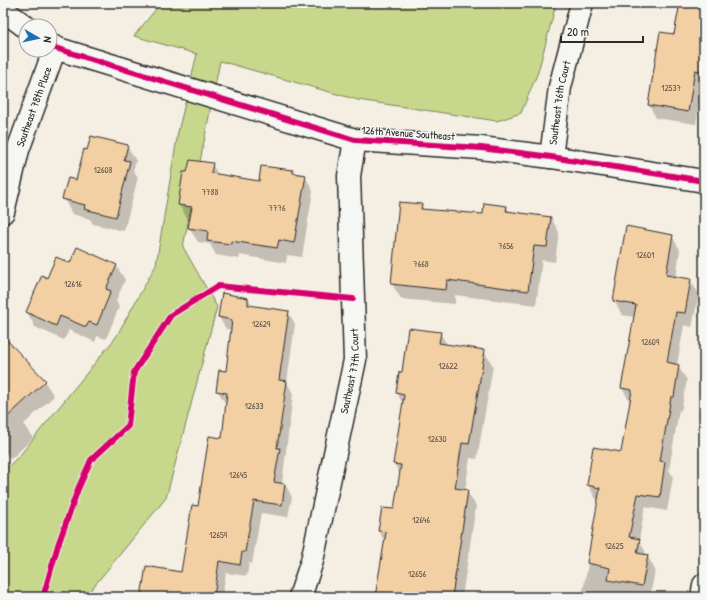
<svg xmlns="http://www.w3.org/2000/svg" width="707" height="600" font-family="'Patrick Hand',sans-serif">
	<rect width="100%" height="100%" fill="#f5eee2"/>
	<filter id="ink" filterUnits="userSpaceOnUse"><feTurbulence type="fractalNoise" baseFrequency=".025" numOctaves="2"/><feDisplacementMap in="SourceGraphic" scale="8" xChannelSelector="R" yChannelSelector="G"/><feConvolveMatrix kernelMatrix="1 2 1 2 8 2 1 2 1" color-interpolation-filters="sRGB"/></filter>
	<g filter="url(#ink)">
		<path fill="#c7d88d" stroke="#79825c" d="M 161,3 L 554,3 L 555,8 L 538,72 L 521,113 L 497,121 L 358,100 L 220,61 L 183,247 L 217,307 L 166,498 L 85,597 L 3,597 L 3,472 L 21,454 L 116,337 L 156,265 L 178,132 L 197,54 L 134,36 Z"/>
		<path fill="#0003" d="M 681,3 L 704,3 L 704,83 L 702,83 L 696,124 L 656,118 L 649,105 L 675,35 Z
			M 127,146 L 136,161 L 133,170 L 138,177 L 124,231 L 93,224 L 90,219 L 72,214 L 64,199 L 77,181 L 88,151 Z
			M 212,164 L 219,176 L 260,182 L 293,171 L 295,175 L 305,176 L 313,191 L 302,257 L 287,255 L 286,263 L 240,255 L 239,259 L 216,255 L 210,244 L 198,242 L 189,228 L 191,220 L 188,220 L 179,205 Z
			M 421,205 L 424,210 L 484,215 L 506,206 L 510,212 L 551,218 L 559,232 L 555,262 L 542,260 L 536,305 L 455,295 L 455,304 L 401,299 L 392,284 Z
			M 672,236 L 680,250 L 676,278 L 690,280 L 699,294 L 692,327 L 684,325 L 677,365 L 687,380 L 681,411 L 679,410 L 669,470 L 673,477 L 667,511 L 645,507 L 639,540 L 655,570 L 650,597 L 582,597 L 599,500 L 596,499 L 588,485 L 594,448 L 622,453 L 630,402 L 622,388 L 634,317 L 622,315 L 614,300 Z
			M 70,265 L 116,265 L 125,280 L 116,301 L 119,307 L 106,339 L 97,336 L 95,342 L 69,330 L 64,340 L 35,327 L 27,312 L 48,279 Z
			M 223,294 L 248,298 L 253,307 L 288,312 L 295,324 L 287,382 L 293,394 L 282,484 L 285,484 L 292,497 L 288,517 L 261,513 L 252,564 L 249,563 L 247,576 L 226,573 L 222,597 L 142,597 L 182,573 L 223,439 L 227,403 L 225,403 L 218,391 L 227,372 L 232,330 L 226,329 L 219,317 Z
			M 440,333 L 448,346 L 484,351 L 493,366 L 477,459 L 470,458 L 465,490 L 467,491 L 476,506 L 462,597 L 376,597 L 385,542 L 379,531 L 383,509 L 395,510 L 400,475 L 394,463 L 403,404 L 397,393 L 403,374 Z
			M 3,351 L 45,382 L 54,396 L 24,424 L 33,438 L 11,459 L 3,450 Z"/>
		<path fill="#f3cfa4" stroke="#2b2b2b" d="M 680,3 L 704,3 L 704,72 L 695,70 L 688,112 L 648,105 L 660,32 L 674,34 Z
			M 91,136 L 128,145 L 124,160 L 130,161 L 116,217 L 84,209 L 85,205 L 62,199 L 68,178 L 76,180 L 84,149 L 87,150 Z
			M 190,160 L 213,163 L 211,173 L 259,181 L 261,166 L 293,170 L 293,173 L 306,175 L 294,243 L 279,240 L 277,248 L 231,241 L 231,244 L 207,241 L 208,231 L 188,228 L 192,207 L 178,205 L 183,172 L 187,172 Z
			M 399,202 L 422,204 L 421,209 L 483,214 L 484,203 L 507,206 L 506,211 L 551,217 L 547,247 L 534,246 L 528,291 L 447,280 L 446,290 L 391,284 Z
			M 626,226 L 673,235 L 666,275 L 691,279 L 685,313 L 676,312 L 667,362 L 679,365 L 674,397 L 671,397 L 660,461 L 665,462 L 660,497 L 638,494 L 629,537 L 640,539 L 637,553 L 648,555 L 642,586 L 608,580 L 610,568 L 587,563 L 600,488 L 587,485 L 593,447 L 621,452 L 632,390 L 621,388 L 636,305 L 613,301 Z
			M 77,247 L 117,265 L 106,289 L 111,291 L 97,325 L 89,322 L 86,327 L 60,316 L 56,326 L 26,312 L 42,275 L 47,278 L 56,257 L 70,263 Z
			M 222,293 L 248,298 L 248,305 L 289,311 L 279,380 L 287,381 L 277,448 L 280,448 L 274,482 L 285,484 L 282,505 L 254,501 L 245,552 L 242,552 L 240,565 L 219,561 L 214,597 L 141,597 L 146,566 L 181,572 L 192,505 L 198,506 L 209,436 L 222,438 L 227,393 L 216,391 L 219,370 L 226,371 L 232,320 L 218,317 Z
			M 408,328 L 441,332 L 439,343 L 485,350 L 469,444 L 462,443 L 455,488 L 468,490 L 452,597 L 375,597 L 386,532 L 378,531 L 382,508 L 394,509 L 401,465 L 393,464 L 404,395 L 396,393 L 399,372 L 402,372 Z
			M 3,336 L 46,381 L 3,421 Z"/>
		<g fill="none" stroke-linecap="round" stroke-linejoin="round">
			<g stroke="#2b2b2b" stroke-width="25">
				<g id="minor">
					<path d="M 3,10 L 26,27"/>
					<path d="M 50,44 L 55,48 L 355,140 L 481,148 L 551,157 L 704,181"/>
					<path id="s1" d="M 551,157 L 560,87 L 582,3"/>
					<path id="s2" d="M 3,212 L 18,150 L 55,48"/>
					<path id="s3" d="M 300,597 L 312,561 L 355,360 L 349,176 L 355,140"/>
					<path d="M 702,597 L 704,585"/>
				</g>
			</g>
			<use href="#minor" stroke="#f6f6f2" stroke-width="22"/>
			<g stroke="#f6f6f2" stroke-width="8">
				<path id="cycleway" d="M 50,44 L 55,48 L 355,140 L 481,148 L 551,157 L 704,181
					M 43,597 L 58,545 L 78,489 L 91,460 L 128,426 L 134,372 L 171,315 L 218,286 L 353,299"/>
			</g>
			<use href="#cycleway" stroke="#d6006c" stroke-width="6"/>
		</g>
	</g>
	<g text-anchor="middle" stroke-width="3" stroke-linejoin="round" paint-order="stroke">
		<g font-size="9" fill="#5d5449">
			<text x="671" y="91">12537</text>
			<text x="103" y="173">12608</text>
			<text x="210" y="195">7788</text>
			<text x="277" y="211">7776</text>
			<text x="506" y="249">7656</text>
			<text x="645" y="258">12601</text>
			<text x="421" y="267">7668</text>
			<text x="73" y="287">12616</text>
			<text x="261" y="327">12629</text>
			<text x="650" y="345">12609</text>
			<text x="448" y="369">12622</text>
			<text x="254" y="409">12633</text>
			<text x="437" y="442">12630</text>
			<text x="238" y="478">12645</text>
			<text x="421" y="523">12646</text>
			<text x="218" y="538">12659</text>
			<text x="614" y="549">12625</text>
			<text x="417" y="577">12656</text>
		</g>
		<g font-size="11" fill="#2b2b2b" stroke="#f6f6f2">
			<text dy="4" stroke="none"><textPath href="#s1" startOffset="55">Southeast 76th Court</textPath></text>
			<text dy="4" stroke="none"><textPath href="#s2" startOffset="110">Southeast 78th Place</textPath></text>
			<text transform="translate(408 133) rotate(4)" y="4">126th Avenue Southeast</text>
			<text dy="4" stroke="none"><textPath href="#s3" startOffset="232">Southeast 77th Court</textPath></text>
		</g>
	</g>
	<rect width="707" height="600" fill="none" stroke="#f6f6f2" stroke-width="16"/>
	<rect x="8" y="8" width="691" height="584" fill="none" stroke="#2b2b2b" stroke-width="1.5" filter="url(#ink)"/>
	<g transform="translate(38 38) rotate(99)"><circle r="19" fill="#f6f6f2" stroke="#a5a5a2"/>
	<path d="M0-3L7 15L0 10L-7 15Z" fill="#1f6fb2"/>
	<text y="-6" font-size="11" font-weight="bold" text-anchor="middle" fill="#2b2b2b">N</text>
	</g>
	<path d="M561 36v6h82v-6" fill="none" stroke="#2b2b2b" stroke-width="2"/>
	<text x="567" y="36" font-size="12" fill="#2b2b2b" stroke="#f6f6f2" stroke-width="3" paint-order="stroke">20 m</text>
</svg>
